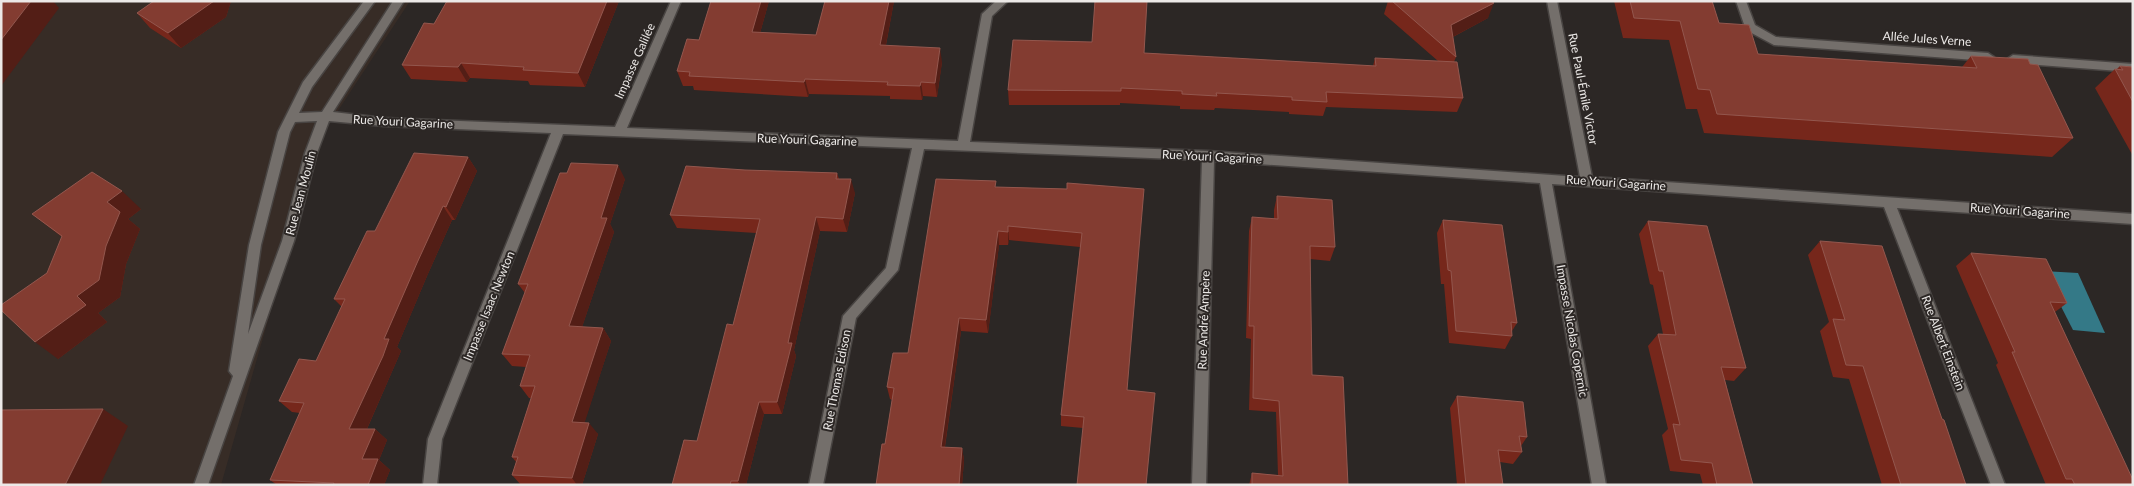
<svg xmlns="http://www.w3.org/2000/svg" width="2134" height="486" font-family="Lato,sans-serif">
	<rect width="100%" height="100%" fill="#2c2725"/>
	<path fill="#372c26" d="M 1,1 L 410,1 L 320,138 L 221,485 L 1,485 Z"/>
	<path fill="#347987" d="M 2043,271 L 2078,273 L 2105,333 L 2073,330 Z"/>
	<g fill="none" stroke-linecap="round" stroke-linejoin="round">
		<g stroke="#484442" stroke-width="3">
			<path id="street" d="M 364,1 L 375,1 L 312,87 L 299,113 L 322,112 L 393,1 L 404,1 L 333,112 L 384,118 L 615,127 L 671,1 L 681,1 L 627,128 L 958,141 L 982,14 L 996,1 L 1008,1 L 992,16 L 970,142 L 1208,151 L 1580,177 L 1547,1 L 1557,1 L 1592,177 L 2133,214 L 2133,224 L 1897,208 L 2005,485 L 1991,485 L 1884,207 L 1552,184 L 1606,485 L 1592,485 L 1540,183 L 1214,161 L 1206,485 L 1192,485 L 1202,160 L 924,149 L 898,270 L 856,318 L 823,485 L 809,485 L 843,316 L 886,268 L 912,148 L 563,134 L 442,439 L 437,485 L 423,485 L 428,439 L 551,133 L 384,126 L 329,121 L 317,153 L 294,241 L 208,485 L 194,485 L 233,376 L 229,371 L 249,245 L 278,132 L 303,82 ZM 317,121 L 305,153 L 282,241 L 248,334 L 261,245 L 290,132 L 295,122 Z
				M 1736,1 L 1746,1 L 1755,25 L 1776,37 L 1988,53 L 1994,57 L 1988,61 L 1774,45 L 1746,30 Z
				M 2013,55 L 2133,64 L 2133,72 L 2013,63 L 2007,59 Z"/>
		</g>
		<use href="#street" fill="#746f6b" fill-rule="evenodd"/>
	</g>
	<path fill="#76271b" d="M 154,1 L 231,1 L 226,17 L 181,48 L 150,28 L 137,13 Z
		M 447,1 L 619,1 L 585,87 L 530,85 L 528,81 L 470,78 L 467,82 L 411,79 L 402,65 L 434,24 Z
		M 711,1 L 769,1 L 760,33 L 816,35 L 825,1 L 894,1 L 886,45 L 942,62 L 937,97 L 923,96 L 922,100 L 890,99 L 890,96 L 809,94 L 808,97 L 694,90 L 693,86 L 683,86 L 677,71 L 699,40 Z
		M 1388,1 L 1491,1 L 1488,18 L 1453,37 L 1456,57 L 1454,62 L 1463,98 L 1457,112 L 1326,107 L 1323,116 L 1289,114 L 1289,112 L 1215,108 L 1214,110 L 1180,109 L 1180,106 L 1120,103 L 1120,105 L 1009,105 L 1008,90 L 1144,53 L 1373,66 L 1375,58 L 1438,61 L 1384,14 Z
		M 1614,1 L 1712,1 L 1719,23 L 1758,54 L 1962,67 L 1971,56 L 2030,64 L 2073,138 L 2052,157 L 1704,133 L 1697,109 L 1686,109 L 1669,40 L 1623,38 Z
		M 2120,66 L 2133,67 L 2133,156 L 2095,88 L 2115,69 L 2116,70 Z
		M 468,157 L 477,171 L 455,220 L 452,220 L 427,276 L 397,347 L 401,351 L 394,367 L 367,429 L 375,429 L 387,440 L 379,460 L 390,470 L 384,485 L 277,485 L 270,480 L 300,413 L 292,412 L 279,401 L 316,361 L 342,307 L 334,299 Z
		M 745,170 L 837,173 L 839,179 L 855,193 L 847,232 L 820,231 L 794,350 L 796,356 L 782,414 L 764,414 L 746,485 L 672,485 L 697,441 L 733,325 L 756,233 L 677,228 L 670,215 Z
		M 567,173 L 625,179 L 610,224 L 614,232 L 582,327 L 603,328 L 611,341 L 584,423 L 598,434 L 582,485 L 521,485 L 512,475 L 516,462 L 512,457 L 531,398 L 529,398 L 520,386 L 526,367 L 512,366 L 502,354 L 525,293 L 518,284 Z
		M 997,187 L 1067,189 L 1144,189 L 1083,428 L 1061,426 L 1061,415 L 1080,247 L 1009,240 L 1008,245 L 999,245 L 988,333 L 961,331 L 945,447 L 962,448 L 964,460 L 962,485 L 876,485 L 885,444 L 892,400 L 890,399 L 887,387 L 908,353 Z
		M 1277,196 L 1335,247 L 1330,261 L 1310,259 L 1312,375 L 1348,485 L 1249,485 L 1252,473 L 1278,475 L 1276,412 L 1249,410 L 1251,339 L 1246,338 L 1249,231 L 1252,217 L 1274,219 L 1274,210 Z
		M 141,209 L 128,219 L 140,229 L 126,264 L 120,297 L 98,313 L 107,322 L 58,359 L 47,273 L 62,237 L 32,214 Z
		M 1443,220 L 1517,323 L 1512,331 L 1512,336 L 1505,349 L 1449,343 L 1444,284 L 1441,284 L 1437,233 Z
		M 1648,221 L 1746,368 L 1734,381 L 1725,380 L 1753,485 L 1703,485 L 1700,474 L 1670,471 L 1662,435 L 1668,429 L 1648,346 L 1658,334 L 1663,334 L 1653,285 L 1650,284 L 1639,234 Z
		M 1820,241 L 1942,419 L 1966,485 L 1882,485 L 1849,379 L 1833,377 L 1820,331 L 1829,322 L 1808,255 Z
		M 1971,253 L 2067,303 L 2055,312 L 2133,485 L 2046,485 L 1996,365 L 1998,363 L 1956,266 Z
		M 1457,396 L 1527,437 L 1521,446 L 1522,452 L 1513,464 L 1500,462 L 1503,485 L 1457,485 L 1450,408 Z"/>
	<path fill="#531e16" d="M 31,1 L 53,1 L 59,8 L 1,86 L 1,40 Z
		M 214,1 L 231,1 L 226,17 L 181,48 L 168,33 Z
		M 607,1 L 619,1 L 585,87 L 578,73 Z
		M 761,1 L 769,1 L 756,47 L 752,32 Z
		M 889,1 L 894,1 L 883,60 L 880,45 Z
		M 1494,3 L 1488,18 L 1445,41 L 1451,25 Z
		M 940,48 L 942,62 L 937,97 L 935,83 Z
		M 461,63 L 470,78 L 467,82 L 458,67 Z
		M 805,79 L 809,94 L 808,97 L 804,82 Z
		M 921,82 L 923,96 L 922,100 L 920,86 Z
		M 468,157 L 477,171 L 455,220 L 446,207 Z
		M 618,165 L 625,179 L 610,224 L 614,232 L 578,339 L 569,326 L 601,218 Z
		M 851,179 L 855,193 L 847,232 L 843,219 Z
		M 122,191 L 141,209 L 128,219 L 140,229 L 126,264 L 120,297 L 98,313 L 107,322 L 58,359 L 35,342 L 77,296 L 107,202 Z
		M 443,206 L 452,220 L 427,276 L 397,347 L 401,351 L 394,367 L 362,440 L 349,429 L 384,339 L 417,263 Z
		M 816,217 L 820,231 L 794,350 L 796,356 L 782,414 L 777,402 L 788,343 Z
		M 1008,226 L 1009,240 L 1008,245 Z
		M 998,231 L 999,245 L 988,333 L 986,320 Z
		M 959,318 L 961,331 L 943,459 L 941,447 Z
		M 603,328 L 611,341 L 581,434 L 572,422 Z
		M 759,402 L 764,414 L 746,485 L 740,485 L 738,481 Z
		M 103,409 L 128,426 L 100,485 L 65,485 Z
		M 589,423 L 598,434 L 582,485 L 577,485 L 572,478 Z
		M 375,429 L 387,440 L 379,460 L 390,470 L 384,485 L 368,485 L 362,459 Z
		M 962,448 L 964,460 L 962,485 L 959,485 Z"/>
	<path fill="#833c31" stroke="#93574e" d="M 1,1 L 31,1 L 1,40 Z
		M 154,1 L 214,1 L 168,33 L 137,13 Z
		M 447,1 L 607,1 L 578,73 L 523,70 L 524,67 L 461,63 L 458,67 L 402,65 L 424,23 L 434,24 Z
		M 711,1 L 761,1 L 752,32 L 816,35 L 825,1 L 889,1 L 880,45 L 940,48 L 935,83 L 921,82 L 920,86 L 887,85 L 888,82 L 828,80 L 805,79 L 804,82 L 689,76 L 690,72 L 677,71 L 687,39 L 699,40 Z
		M 1095,1 L 1147,1 L 1144,53 L 1376,66 L 1375,58 L 1457,62 L 1463,98 L 1326,92 L 1327,102 L 1292,100 L 1292,97 L 1216,93 L 1217,96 L 1182,94 L 1182,91 L 1121,88 L 1121,91 L 1008,90 L 1013,40 L 1092,42 Z
		M 1392,1 L 1491,1 L 1494,3 L 1451,25 L 1456,57 Z
		M 1630,1 L 1712,1 L 1719,23 L 1749,25 L 1758,54 L 1977,68 L 1971,56 L 2028,59 L 2030,64 L 2038,65 L 2073,138 L 1717,114 L 1710,90 L 1698,89 L 1680,21 L 1634,18 Z
		M 2120,66 L 2133,67 L 2133,102 L 2115,69 L 2123,70 Z
		M 414,153 L 468,157 L 446,207 L 443,206 L 417,263 L 384,339 L 389,339 L 383,356 L 349,429 L 375,429 L 362,459 L 378,459 L 368,485 L 333,485 L 334,483 L 270,480 L 304,403 L 279,401 L 299,359 L 316,361 L 345,299 L 334,299 L 367,231 L 375,231 Z
		M 571,163 L 618,165 L 601,218 L 607,218 L 569,326 L 603,328 L 572,422 L 589,423 L 572,478 L 512,475 L 518,457 L 512,457 L 535,386 L 520,386 L 530,355 L 502,354 L 528,284 L 518,284 L 560,173 L 567,173 Z
		M 686,166 L 745,170 L 837,173 L 836,179 L 851,179 L 843,219 L 816,217 L 788,343 L 792,343 L 777,402 L 759,402 L 738,481 L 731,481 L 730,485 L 672,485 L 684,440 L 697,441 L 727,324 L 733,325 L 760,219 L 670,215 Z
		M 92,172 L 122,191 L 107,202 L 120,212 L 106,246 L 99,280 L 77,296 L 86,305 L 35,342 L 1,310 L 1,305 L 47,273 L 62,236 L 32,214 Z
		M 936,179 L 996,181 L 995,187 L 1067,189 L 1067,183 L 1144,189 L 1127,390 L 1155,393 L 1146,485 L 1077,485 L 1084,417 L 1061,415 L 1082,233 L 1008,226 L 1008,232 L 998,231 L 986,320 L 959,318 L 941,447 L 962,448 L 959,485 L 876,485 L 882,444 L 885,444 L 894,388 L 887,387 L 893,353 L 908,353 Z
		M 1277,196 L 1332,200 L 1335,247 L 1310,246 L 1312,375 L 1343,377 L 1348,485 L 1252,485 L 1252,473 L 1283,476 L 1279,401 L 1253,398 L 1254,326 L 1249,326 L 1252,217 L 1278,219 Z
		M 1443,220 L 1502,225 L 1517,323 L 1511,322 L 1512,336 L 1456,331 L 1451,271 L 1448,270 Z
		M 1648,221 L 1707,226 L 1746,368 L 1721,367 L 1753,485 L 1717,485 L 1712,463 L 1681,460 L 1673,424 L 1680,425 L 1658,334 L 1676,335 L 1663,271 L 1659,271 Z
		M 1820,241 L 1882,246 L 1942,419 L 1944,420 L 1966,485 L 1901,485 L 1863,366 L 1846,365 L 1833,319 L 1845,320 Z
		M 1971,253 L 2046,259 L 2067,303 L 2050,302 L 2133,480 L 2133,485 L 2075,485 L 2072,479 L 2066,479 L 2012,352 L 2015,352 Z
		M 1457,396 L 1523,402 L 1527,437 L 1519,436 L 1522,452 L 1498,450 L 1503,485 L 1466,485 Z
		M 103,409 L 65,485 L 1,485 L 1,410 Z"/>
	<g text-anchor="middle" stroke-width="4" stroke-linejoin="round" paint-order="stroke">
		<g font-size="12" fill="#ece9e7" stroke="#2c2725">
			<text transform="translate(1927 39) rotate(4)" y="4">Allée Jules Verne</text>
			<text transform="translate(635 61) rotate(-66)" y="4">Impasse Galilée</text>
			<text transform="translate(1583 89) rotate(79)" y="4">Rue Paul-Émile Victor</text>
			<text transform="translate(403 122) rotate(3)" y="4">Rue Youri Gagarine</text>
			<text transform="translate(807 140) rotate(2)" y="4">Rue Youri Gagarine</text>
			<text transform="translate(1212 157) rotate(3)" y="4">Rue Youri Gagarine</text>
			<text transform="translate(1616 183) rotate(4)" y="4">Rue Youri Gagarine</text>
			<text transform="translate(301 193) rotate(-75)" y="4">Rue Jean Moulin</text>
			<text transform="translate(2020 211) rotate(4)" y="4">Rue Youri Gagarine</text>
			<text transform="translate(489 306) rotate(-68)" y="4">Impasse Isaac Newton</text>
			<text transform="translate(1204 320) rotate(-88)" y="4">Rue André Ampère</text>
			<text transform="translate(1572 331) rotate(80)" y="4">Impasse Nicolas Copernic</text>
			<text transform="translate(1943 343) rotate(69)" y="4">Rue Albert Einstein</text>
			<text transform="translate(837 380) rotate(-79)" y="4">Rue Thomas Edison</text>
		</g>
	</g>
	<rect width="2134" height="486" fill="none" stroke="#ece9e7" stroke-width="5"/>
</svg>
